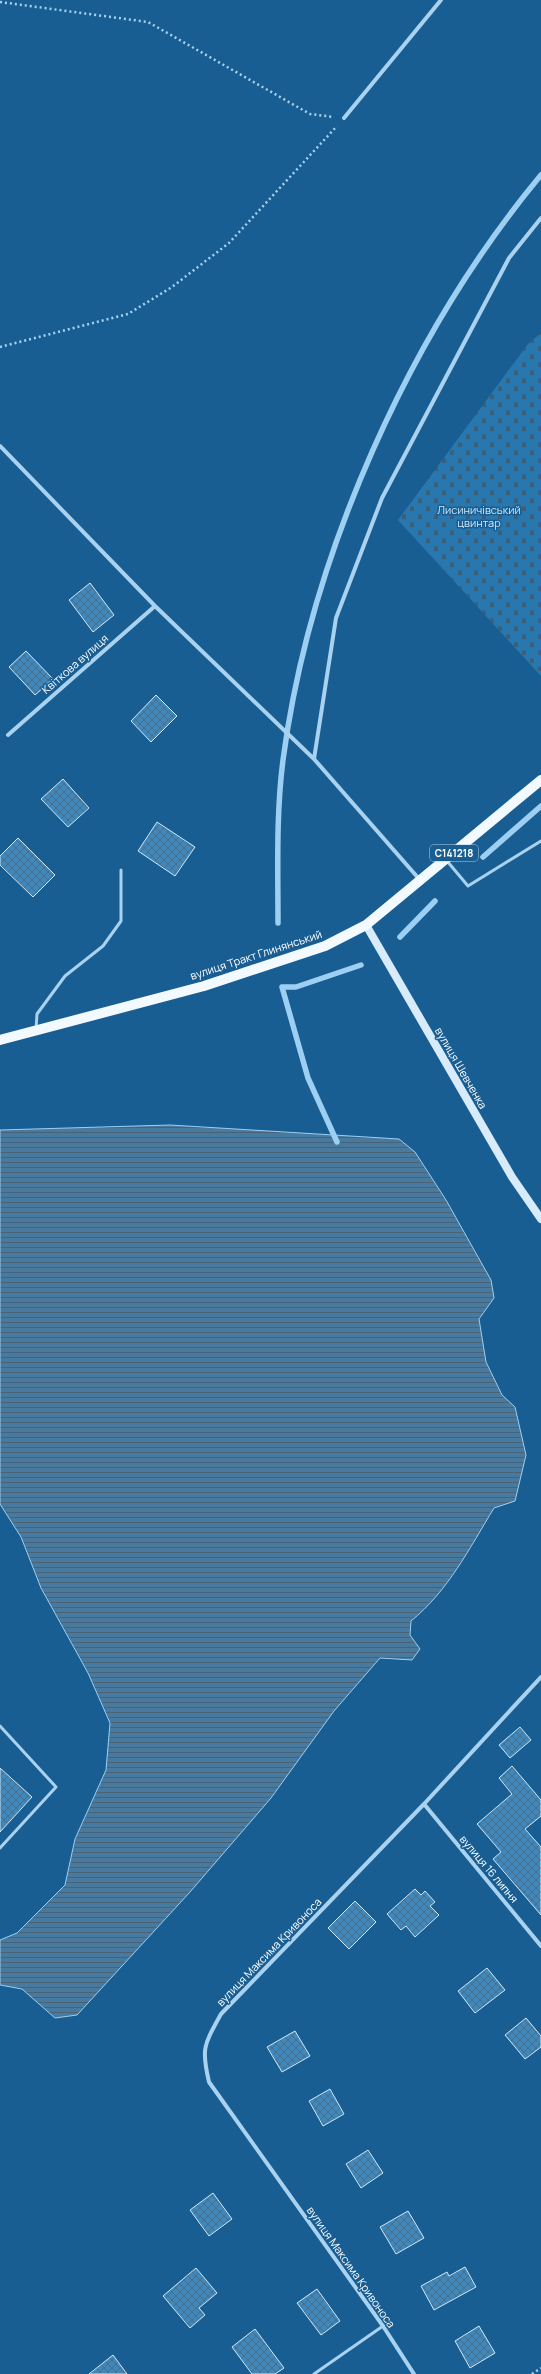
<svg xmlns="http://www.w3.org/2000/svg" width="541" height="2374" font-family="Manrope,sans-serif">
	<defs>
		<pattern id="cemetery-stones" width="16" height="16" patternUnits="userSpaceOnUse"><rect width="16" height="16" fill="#2877af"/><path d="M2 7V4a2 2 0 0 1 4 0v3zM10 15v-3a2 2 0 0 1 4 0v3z" fill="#3c5f79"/></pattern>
		<pattern id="water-rules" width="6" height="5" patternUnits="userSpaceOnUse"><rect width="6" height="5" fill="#48799f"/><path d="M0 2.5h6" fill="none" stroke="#4a6276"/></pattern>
		<pattern id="building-cross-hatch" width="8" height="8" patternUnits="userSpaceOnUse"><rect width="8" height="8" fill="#4187ba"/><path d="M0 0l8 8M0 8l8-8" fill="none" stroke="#456f8e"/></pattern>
	</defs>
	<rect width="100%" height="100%" fill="#195e93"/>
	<path fill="url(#cemetery-stones)" d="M 541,333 L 541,676 L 398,520 L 528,344 Z"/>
	<path fill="url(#water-rules)" stroke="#9ccff2" d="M 170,1125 L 399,1139 L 415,1152 L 446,1200 L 491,1280 L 494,1298 L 479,1319 L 486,1362 L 502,1395 L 515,1407 L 526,1455 L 515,1501 L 494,1508 C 469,1549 448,1591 411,1621 L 410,1635 L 420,1649 L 412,1660 L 380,1658 L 334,1711 L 271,1798 L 190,1892 L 77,2015 L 55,2018 L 22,1989 L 0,1985 L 0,1940 L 17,1933 L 65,1885 L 75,1839 L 106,1770 L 110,1723 L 88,1673 L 41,1588 L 21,1537 L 0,1504 L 0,1130 Z"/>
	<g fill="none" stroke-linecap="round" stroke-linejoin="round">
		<path stroke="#9ccff2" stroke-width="5.5" d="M 483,857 L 541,806
			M 278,923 C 278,869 276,814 283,760 C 310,556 409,334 541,175
			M 400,937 L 435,901
			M 337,1142 L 308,1078 L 282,987 L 296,987 L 361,965"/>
	</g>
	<path fill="url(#building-cross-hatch)" stroke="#d0e9fb" d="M 90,583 L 114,615 L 93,632 L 69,600 Z
		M 26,651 L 53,679 L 35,695 L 9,667 Z
		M 156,695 L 177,716 L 151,742 L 131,721 Z
		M 63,779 L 89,808 L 68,827 L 41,799 Z
		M 157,822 L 195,847 L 175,876 L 138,851 Z
		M 18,838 L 55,875 L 33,897 L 0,865 L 0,856 Z
		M 520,1727 L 531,1740 L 510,1758 L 499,1745 Z
		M 512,1766 L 541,1800 L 541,1816 L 525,1829 L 541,1847 L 541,1915 L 493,1859 L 501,1852 L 477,1824 L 512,1794 L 499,1778 Z
		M 0,1768 L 32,1797 L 0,1832 Z
		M 415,1889 L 421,1895 L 425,1891 L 435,1902 L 430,1906 L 439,1915 L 415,1937 L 406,1926 L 401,1930 L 387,1914 Z
		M 355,1901 L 376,1922 L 349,1949 L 328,1928 Z
		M 487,1968 L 505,1990 L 475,2013 L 458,1991 Z
		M 526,2018 L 541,2036 L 541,2047 L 525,2059 L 505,2035 Z
		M 295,2031 L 310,2056 L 282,2072 L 267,2047 Z
		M 330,2089 L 344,2114 L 323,2126 L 309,2101 Z
		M 368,2150 L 383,2173 L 361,2188 L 346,2164 Z
		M 213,2193 L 232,2219 L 209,2236 L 190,2210 Z
		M 408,2211 L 424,2238 L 396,2254 L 380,2227 Z
		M 465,2267 L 476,2287 L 434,2310 L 421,2286 L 447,2272 L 449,2276 Z
		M 196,2268 L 217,2293 L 199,2308 L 205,2315 L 190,2328 L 163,2296 Z
		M 317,2289 L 340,2321 L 321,2335 L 297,2303 Z
		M 479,2326 L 495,2353 L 470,2368 L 455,2341 Z
		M 255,2329 L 284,2368 L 275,2374 L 252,2374 L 232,2347 Z
		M 113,2355 L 127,2374 L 89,2374 Z"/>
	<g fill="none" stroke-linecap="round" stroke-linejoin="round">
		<path stroke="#a9d2f0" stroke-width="2.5" stroke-dasharray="2 3" stroke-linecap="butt" d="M 0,2 L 148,22 L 310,114 L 334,117
			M 0,347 L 128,314 L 172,287 L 229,243 L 337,126
			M 532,2374 L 541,2368"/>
		<path stroke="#a9d2f0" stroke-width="3" d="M 447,861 L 468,886 L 541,841
			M 36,1029 L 37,1014 L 65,976 L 103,946 L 121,921 L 121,870
			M 0,1726 L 56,1787 L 0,1848
			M 314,2374 L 383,2326"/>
		<path stroke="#a9d2f0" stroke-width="4" d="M 344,118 L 441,0
			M 0,446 L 155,606 L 314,759
			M 8,735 L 155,606
			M 420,880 L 314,759 L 336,618 L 382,498 L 509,258 L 541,218
			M 424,1804 L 541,1946
			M 414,2374 L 383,2326 L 209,2082 C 201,2048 204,2045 221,2014 L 424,1804 L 541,1677"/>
		<path stroke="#d7ebfb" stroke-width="8" d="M 366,925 L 512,1177 L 541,1219"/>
		<path stroke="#f2f9ff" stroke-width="10" d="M 0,1040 L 204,986 L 325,946 L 366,925 L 541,780"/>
	</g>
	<g text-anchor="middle" stroke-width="3" stroke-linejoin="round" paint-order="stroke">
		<rect fill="#195e93" stroke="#bacfdf" stroke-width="1" x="430" y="845" width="48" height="16" rx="3"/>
		<g font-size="10" font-weight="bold" fill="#fff">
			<text x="454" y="857">С141218</text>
		</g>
		<g font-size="11" fill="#d0e9fb" stroke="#195e93">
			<text x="479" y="514">Лисиничівський<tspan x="479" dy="13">цвинтар</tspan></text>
		</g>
		<g font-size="11" fill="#fff" stroke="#195e93">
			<text transform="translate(75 664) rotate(-41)" y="4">Квіткова вулиця</text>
			<text transform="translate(256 955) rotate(-18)" y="4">вулиця Тракт Глинянський</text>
			<text transform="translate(461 1068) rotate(60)" y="4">вулиця Шевченка</text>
			<text transform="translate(489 1869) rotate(50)" y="4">вулиця 16 липня</text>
			<text transform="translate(269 1952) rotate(-46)" y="4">вулиця Максима Кривоноса</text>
			<text transform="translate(351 2267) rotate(55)" y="4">вулиця Максима Кривоноса</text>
		</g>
	</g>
</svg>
